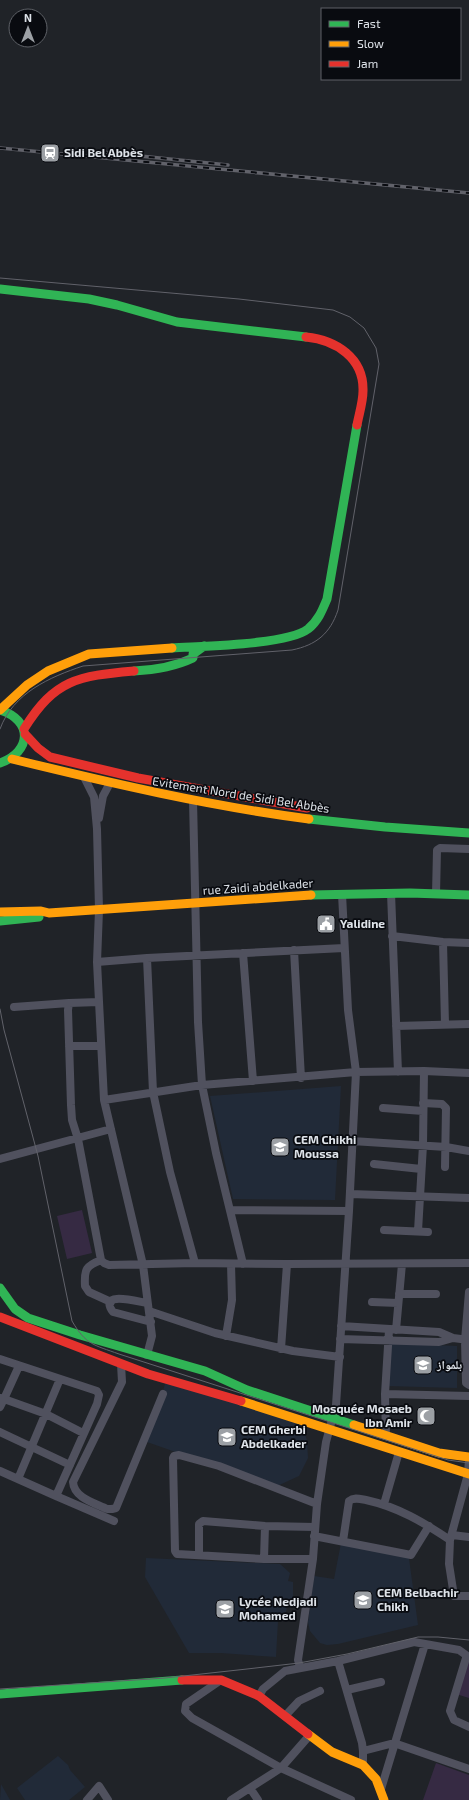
<svg xmlns="http://www.w3.org/2000/svg" width="469" height="1800" font-family="'Exo 2','Noto Naskh Arabic',sans-serif">
	<rect width="100%" height="100%" fill="#202328"/>
	<path fill="#212a38" d="M 341,1086 L 335,1200 L 233,1199 L 210,1096 Z
		M 389,1343 L 457,1346 L 457,1388 L 387,1386 Z
		M 166,1381 L 301,1423 L 307,1440 L 308,1458 L 299,1476 L 275,1487 L 147,1442 Z
		M 341,1543 L 408,1551 L 418,1625 L 338,1644 L 327,1645 L 320,1643 L 310,1631 L 308,1622 L 314,1576 L 334,1579 Z
		M 146,1558 L 280,1564 L 290,1573 L 288,1581 L 293,1582 L 293,1606 L 287,1606 L 286,1613 L 288,1614 L 278,1621 L 276,1657 L 221,1653 L 189,1653 L 145,1577 Z
		M 58,1756 L 68,1765 L 70,1770 L 85,1787 L 69,1800 L 25,1800 L 17,1788 Z
		M 1,1784 L 10,1800 L 0,1800 Z"/>
	<path fill="#362a43" d="M 82,1210 L 92,1253 L 67,1259 L 57,1216 Z
		M 469,1652 L 469,1698 L 456,1694 Z
		M 436,1763 L 469,1775 L 469,1800 L 423,1800 Z"/>
	<g fill="none" stroke-linecap="round" stroke-linejoin="round">
		<path stroke="#50515e" stroke-width="8" d="M 84,777 L 94,797 L 97,829 L 99,910 L 97,962 L 104,1100 L 143,1265 L 152,1336 L 147,1355
			M 193,800 L 198,1022 L 202,1085 L 216,1153 L 243,1264
			M 99,818 L 103,796 L 110,783
			M 391,893 L 398,1072
			M 436,894 L 437,850 L 440,848 L 469,849
			M 392,936 L 443,942 L 469,943
			M 443,942 L 445,1024
			M 294,950 L 301,1078
			M 243,953 L 253,1081
			M 147,958 L 153,1092 L 170,1172 L 195,1263
			M 97,962 L 147,958 L 344,948
			M 99,1002 L 69,1003 L 68,1010 L 71,1105 L 72,1120 L 78,1139 L 101,1260 L 104,1263 L 109,1265 L 195,1263 L 287,1264 L 469,1263
			M 14,1007 L 69,1003
			M 396,1026 L 469,1024
			M 69,1046 L 101,1046
			M 104,1100 L 202,1085 L 356,1072 L 424,1071 L 469,1073
			M 423,1103 L 442,1104 L 446,1108 L 445,1167
			M 383,1108 L 423,1111
			M 352,1141 L 446,1147 L 469,1151
			M 0,1159 L 111,1129
			M 374,1164 L 421,1169
			M 350,1194 L 469,1198
			M 230,1210 L 349,1211
			M 384,1230 L 428,1232
			M 418,1231 L 423,1145 L 424,1071
			M 101,1260 C 86,1266 84,1269 85,1286 L 89,1292 L 111,1302
			M 469,1292 L 465,1340 L 466,1383 L 469,1385
			M 399,1294 L 436,1294
			M 372,1302 L 398,1303
			M 147,1303 C 139,1302 97,1290 113,1312 L 151,1322
			M 149,1311 L 215,1333 L 293,1351 L 340,1357
			M 341,1326 L 439,1332 L 453,1338 L 469,1340
			M 396,1330 L 402,1264
			M 226,1336 L 232,1300 L 231,1264
			M 340,1339 L 439,1342 L 453,1338
			M 281,1349 L 287,1264
			M 0,1359 L 97,1391 L 99,1395 L 97,1404 L 56,1496 L 0,1471
			M 121,1364 L 122,1382 L 73,1482 C 74,1498 95,1503 107,1509 L 112,1509 L 116,1508 L 163,1394
			M 385,1394 L 469,1396
			M 0,1398 L 4,1399 L 19,1366
			M 0,1407 L 4,1399 L 46,1414 L 83,1433
			M 0,1432 L 70,1465
			M 386,1436 L 385,1394 L 389,1330
			M 469,1459 L 468,1474 L 450,1540 L 449,1564 L 454,1596 L 469,1596
			M 18,1479 L 60,1379
			M 56,1496 L 114,1521
			M 384,1504 L 399,1452
			M 452,1535 L 469,1537
			M 314,1536 L 411,1555 L 429,1526
			M 343,1541 L 349,1501 C 354,1497 360,1499 366,1500 C 398,1507 423,1522 450,1540
			M 199,1555 L 199,1524 L 203,1521 L 265,1526 L 315,1527
			M 264,1559 L 265,1526
			M 313,1559 L 264,1559 L 177,1554 L 175,1551 L 173,1458 L 174,1456 L 179,1455 L 219,1466 L 317,1504
			M 338,1661 L 362,1743 L 363,1751 L 363,1765
			M 300,1667 L 298,1660 L 313,1559 L 317,1504 L 326,1442 L 336,1405 L 349,1211 L 356,1072 L 348,1010 L 342,894
			M 221,1680 L 186,1704 L 185,1711 L 192,1718 L 281,1768 L 351,1800
			M 347,1690 L 381,1682
			M 259,1696 L 263,1689 L 285,1671 L 338,1661 L 414,1642 L 459,1650 L 466,1655 L 466,1658 L 450,1711 L 454,1720 L 469,1727
			M 285,1716 L 299,1701 L 320,1691
			M 363,1751 L 394,1743 L 469,1769
			M 250,1788 L 258,1800
			M 381,1789 L 425,1644
			M 87,1800 L 99,1786 L 108,1800
			M 231,1800 L 281,1768 L 309,1736"/>
		<path stroke="#30b455" stroke-width="9" d="M 0,289 L 89,299 L 117,305 L 177,322 L 306,337
			M 172,648 C 201,646 287,645 308,629 C 318,621 322,611 327,599 L 357,425
			M 134,671 C 155,670 174,667 193,658 L 193,654 L 204,646
			M 0,710 C 33,720 32,752 0,763
			M 309,819 L 385,827 L 469,833
			M 311,895 L 410,893 L 469,895
			M 0,921 L 39,917
			M 0,1288 L 15,1309 L 28,1318 L 80,1335 L 205,1371 L 247,1390 L 354,1425
			M 0,1694 L 182,1680"/>
		<path stroke="#ff9f0a" stroke-width="9" d="M 0,710 L 27,685 L 48,671 L 89,654 L 172,648
			M 12,759 C 110,783 209,806 309,819
			M 0,912 L 41,911 L 49,913 L 311,895
			M 241,1401 L 469,1474
			M 354,1425 L 439,1453 L 469,1457
			M 308,1734 L 332,1752 L 363,1765 L 376,1779 L 384,1800"/>
		<path stroke="#e5322d" stroke-width="9" d="M 306,337 C 336,340 364,358 363,391 C 363,402 359,414 357,425
			M 24,729 C 55,679 78,676 134,671
			M 25,734 L 38,748 L 50,757 L 138,778 L 307,808
			M 0,1317 L 148,1374 L 241,1401
			M 182,1680 L 221,1680 L 259,1696 L 308,1734"/>
		<path stroke="#61626a" stroke-width="1" d="M 0,278 L 239,299 L 333,310 L 350,317 L 364,328 L 376,348 L 379,364 L 338,610 C 330,634 316,645 292,650 L 83,666 C 50,677 13,693 0,729
			M 0,1009 L 4,1030 L 38,1156 L 72,1321 C 86,1345 94,1345 119,1354 L 448,1460 L 469,1463
			M 0,1689 L 165,1678 L 247,1669 L 299,1663 L 347,1654 L 418,1637 L 438,1637 L 469,1640"/>
		<g stroke="#61626a" stroke-width="3.5">
			<path id="rail" d="M 0,148 L 469,193
				M 101,152 L 228,165"/>
		</g>
		<use href="#rail" stroke="#090b10" stroke-width="2" stroke-dasharray="6" stroke-linecap="butt"/>
	</g>
	<defs>
		<g id="station-square" transform="scale(1)"><rect x="-9" y="-9" width="18" height="18" rx="4" fill="#9ca0a5" stroke="#090b10"/><path d="M-3-6H3Q5-6 5-4V2Q5 4 3 4L4.5 6H3L1.5 4h-3L-3 6H-4.5L-3 4Q-5 4-5 2V-4Q-5-6-3-6ZM-3.5-4v3h7v-3ZM-3.5 1v1.5H-2V1ZM2 1v1.5H3.5V1Z" fill="#fff"/></g>
		<g id="civic-square" transform="scale(1)"><rect x="-9" y="-9" width="18" height="18" rx="4" fill="#9ca0a5" stroke="#090b10"/><path d="M-.6-6.5H3V-4.5H.6V-3L4-1V1h2V6H-6V1h2V-1L-.6-3ZM-1.2 2.5V6h2.4V2.5Z" fill="#fff"/></g>
		<g id="school-square" transform="scale(1)"><rect x="-9" y="-9" width="18" height="18" rx="4" fill="#9ca0a5" stroke="#090b10"/><path d="M0-5L7-2L0 1L-7-2ZM-4 1L0 2.5L4 1V4Q0 6-4 4Z" fill="#fff"/></g>
		<g id="mosque-square" transform="scale(1)"><rect x="-9" y="-9" width="18" height="18" rx="4" fill="#9ca0a5" stroke="#090b10"/><path d="M3.5-4.9A6 6 0 1 0 3.5 4.9A5 5 0 1 1 3.5-4.9Z" fill="#fff"/></g>
	</defs>
	<g fill-rule="evenodd">
		<use href="#station-square" x="50" y="153"/>
		<use href="#civic-square" x="326" y="924"/>
		<use href="#school-square" x="280" y="1147"/>
		<use href="#school-square" x="423" y="1365"/>
		<use href="#mosque-square" x="426" y="1416"/>
		<use href="#school-square" x="227" y="1437"/>
		<use href="#school-square" x="363" y="1600"/>
		<use href="#school-square" x="225" y="1609"/>
	</g>
	<g text-anchor="middle" stroke-width="3.5" stroke-linejoin="round" paint-order="stroke">
		<g font-size="12" font-weight="bold" fill="#dee3e9" stroke="#090b10" text-anchor="start">
			<text x="64" y="157">Sidi Bel Abbès</text>
			<text x="340" y="928">Yalidine</text>
			<text x="294" y="1144">CEM Chikhi<tspan x="294" dy="14">Moussa</tspan></text>
			<text x="437" y="1369">بلمواز</text>
			<text x="412" y="1413" text-anchor="end">Mosquée Mosaeb<tspan x="412" dy="14">Ibn Amir</tspan></text>
			<text x="241" y="1434">CEM Gherbi<tspan x="241" dy="14">Abdelkader</tspan></text>
			<text x="377" y="1597">CEM Belbachir<tspan x="377" dy="14">Chikh</tspan></text>
			<text x="239" y="1606">Lycée Nedjadi<tspan x="239" dy="14">Mohamed</tspan></text>
		</g>
		<g font-size="12" fill="#dee3e9" stroke="#090b10">
			<text transform="translate(241 795) rotate(9)" y="4">Evitement Nord de Sidi Bel Abbès</text>
			<text transform="translate(258 887) rotate(-4)" y="4">rue Zaidi abdelkader</text>
		</g>
	</g>
	<rect x="321" y="8" width="140" height="72" fill="#090b10" stroke="#5e6167"/>
	<rect x="329" y="21" width="20" height="6" fill="#30b455" stroke="#5e6167"/>
	<text x="357" y="28" font-size="12" fill="#dee3e9">Fast</text>
	<rect x="329" y="41" width="20" height="6" fill="#ff9f0a" stroke="#5e6167"/>
	<text x="357" y="48" font-size="12" fill="#dee3e9">Slow</text>
	<rect x="329" y="61" width="20" height="6" fill="#e5322d" stroke="#5e6167"/>
	<text x="357" y="68" font-size="12" fill="#dee3e9">Jam</text>
	<g transform="translate(28 28)"><circle r="19" fill="#090b10" stroke="#5e6167"/>
	<path d="M0-3L7 15L0 10L-7 15Z" fill="#9ca0a5"/>
	<text y="-6" font-size="11" font-weight="bold" text-anchor="middle" fill="#dee3e9">N</text>
	</g>
</svg>
